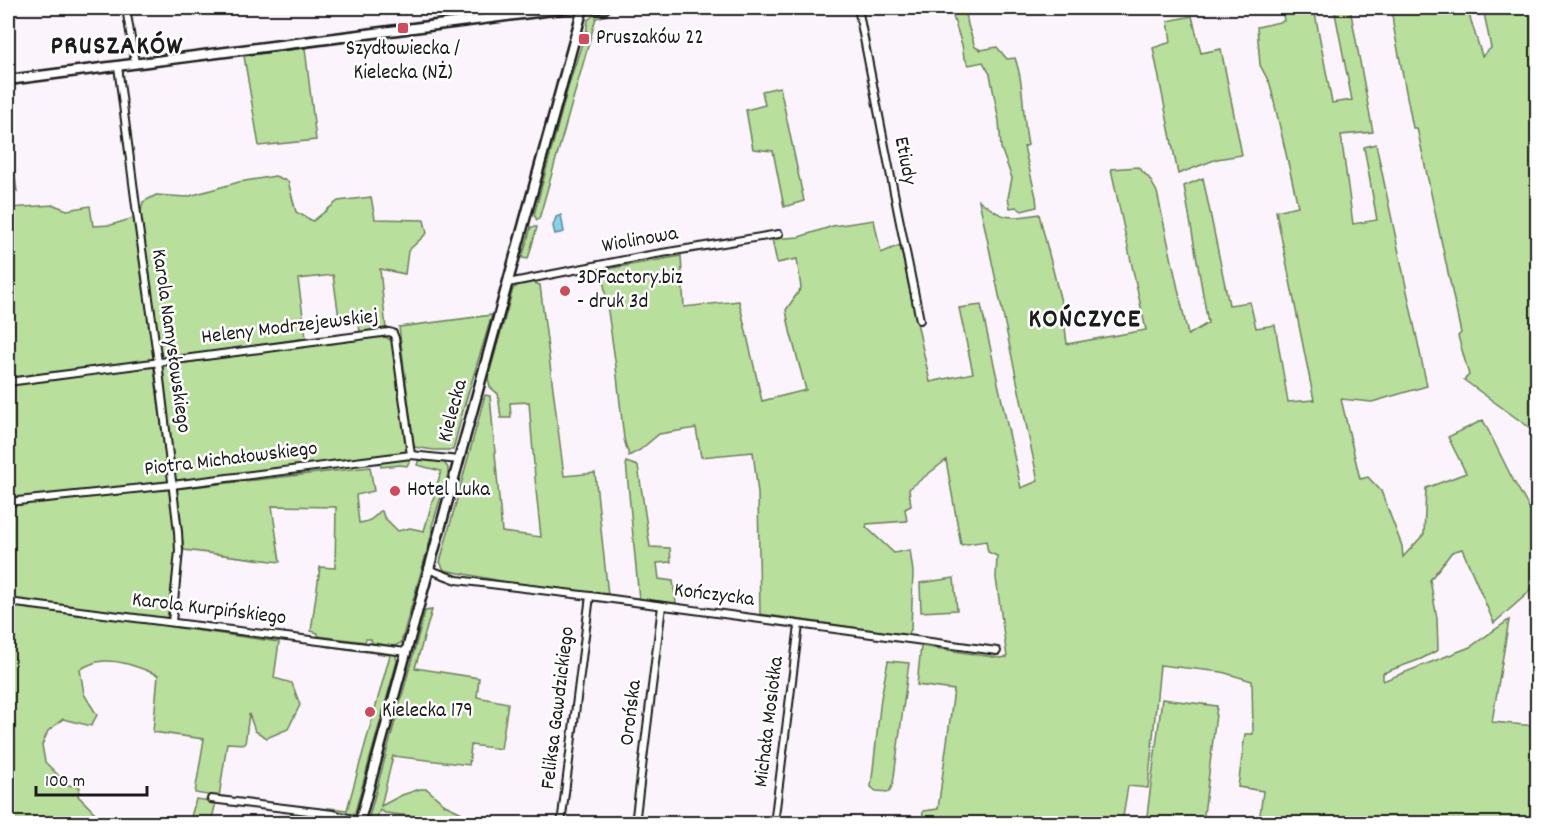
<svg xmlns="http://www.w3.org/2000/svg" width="1545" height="831" font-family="Dekko,sans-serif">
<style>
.green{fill:#b8df9b;stroke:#6a7e5c;stroke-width:1.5}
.water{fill:#87d3e7;stroke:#5c8a96;stroke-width:1.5}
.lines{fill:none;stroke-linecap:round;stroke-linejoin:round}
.street-casing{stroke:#1c1c1c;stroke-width:10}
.secondary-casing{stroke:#1c1c1c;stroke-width:13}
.street{stroke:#fff;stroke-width:6}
.secondary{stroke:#fff;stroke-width:8}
.poi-dot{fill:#d1495b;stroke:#fff;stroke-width:2}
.labels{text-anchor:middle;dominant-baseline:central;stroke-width:5;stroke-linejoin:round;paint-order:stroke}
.poi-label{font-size:21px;fill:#1c1c1c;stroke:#fff;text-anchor:start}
.street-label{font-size:21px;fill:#1c1c1c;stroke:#fff}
.district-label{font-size:27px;font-weight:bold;letter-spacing:1.5px;fill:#1c1c1c;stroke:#fff}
</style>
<rect width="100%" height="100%" fill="#fcf4fc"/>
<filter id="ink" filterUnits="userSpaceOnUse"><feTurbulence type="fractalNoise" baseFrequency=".0167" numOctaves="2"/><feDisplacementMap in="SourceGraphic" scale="12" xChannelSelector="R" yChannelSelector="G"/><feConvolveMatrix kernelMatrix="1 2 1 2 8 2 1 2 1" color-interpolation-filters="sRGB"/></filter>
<g filter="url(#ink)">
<g class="green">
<path d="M 965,8 L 968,25 L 975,47 L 981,50 L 997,47 L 1007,59 L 1015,58 C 1025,86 1022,117 1028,145 L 1024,147 L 1036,197 L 1037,207 L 1022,211 L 1016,207 L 1010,208 L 1008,198 L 1012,178 L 1001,148 L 999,121 L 990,74 L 983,62 L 969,65 L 964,57 L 962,45 L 951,10 Z"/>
<path d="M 1282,8 L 1314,8 L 1332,103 L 1352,100 L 1334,8 L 1350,8 L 1373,132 L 1341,135 L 1353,224 L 1377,220 L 1364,147 L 1376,144 L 1427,386 L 1372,402 L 1341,399 L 1360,479 L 1368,477 L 1381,491 L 1402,546 L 1403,557 L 1424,534 L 1426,488 L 1466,473 L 1448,437 L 1483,420 L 1512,478 L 1535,518 L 1537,526 L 1537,580 L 1527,594 L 1494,623 L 1462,549 L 1452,552 L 1430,580 L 1437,618 L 1438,650 L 1421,659 L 1383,673 L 1383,681 L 1470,647 L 1509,620 L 1492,722 L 1537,726 L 1537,823 L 1259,823 L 1263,791 L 1238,787 L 1245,734 L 1253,734 L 1252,681 L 1222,672 L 1160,665 L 1148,788 L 1128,786 L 1122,823 L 922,823 L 923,811 L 938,809 L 954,690 L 917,685 L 921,646 L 1000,658 L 1007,657 L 996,578 L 997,556 L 988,552 L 986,541 L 961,545 L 946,460 L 909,489 L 911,506 L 905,509 L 907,521 L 867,524 L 866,527 L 894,553 L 910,550 L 913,572 L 911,630 L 907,635 L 760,614 L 758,493 L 753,452 L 701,457 L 696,428 L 659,434 L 640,450 L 629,456 L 624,439 L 616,367 L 602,270 L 681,256 L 684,307 L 739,301 L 762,401 L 806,390 L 790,331 L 786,310 L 801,288 L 797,259 L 777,263 L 772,239 L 799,237 L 833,226 L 874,220 L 881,253 L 900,245 L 930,382 L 973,373 L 959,308 L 981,305 L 1021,488 L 1038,481 L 979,200 C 1004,220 1008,219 1039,214 L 1063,310 L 1067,344 L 1146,330 L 1111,169 L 1138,167 L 1149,178 L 1157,192 L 1188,335 L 1208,323 L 1184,186 L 1203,178 L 1229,305 L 1250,302 L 1256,328 L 1275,325 L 1288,402 L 1314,400 L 1276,211 L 1298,206 L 1270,84 L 1260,65 L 1257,27 L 1284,21 Z"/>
<path d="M 1392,8 L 1467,8 L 1482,56 L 1491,48 L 1483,8 L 1537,8 L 1537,433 L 1464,380 L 1469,375 L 1458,336 L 1461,333 L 1417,128 L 1413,128 L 1393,24 Z"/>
<path d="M 594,15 L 608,15 L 596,18 L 539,219 L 537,220 L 534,215 L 569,84 L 583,40 L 585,41 L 588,20 Z"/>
<path d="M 1192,16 L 1201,53 L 1221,49 L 1242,155 L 1217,159 L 1178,174 L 1153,48 L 1171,42 L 1168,21 Z"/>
<path d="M 305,48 L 316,140 L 259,146 L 244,56 Z"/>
<path d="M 780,87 L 804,201 L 784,207 L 773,151 L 753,149 L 746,110 L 765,105 L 762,91 Z"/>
<path d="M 8,132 L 17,191 L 8,184 Z"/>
<path d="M 275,176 L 288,181 L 296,212 L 313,221 L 338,201 L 371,197 L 375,219 L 424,220 L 427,233 L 408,251 L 405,274 L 380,269 L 386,329 L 360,332 L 358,315 L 339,318 L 333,275 L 298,279 L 306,338 L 160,359 L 140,216 L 143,202 L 156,195 L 186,197 L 239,182 Z"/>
<path d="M 54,205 L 67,210 L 90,206 L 93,226 L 111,225 L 134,218 L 155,359 L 8,379 L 8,206 L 9,208 Z"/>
<path d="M 531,227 L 537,227 L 528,259 L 522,258 Z"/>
<path d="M 532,282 L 540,285 L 564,476 L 595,473 L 608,595 L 506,582 L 444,570 L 440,562 L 485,395 L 490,396 L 502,532 L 541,537 L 536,490 L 529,402 L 510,403 L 511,418 L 501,418 L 498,394 L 490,387 L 488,378 L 513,289 L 520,284 Z"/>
<path d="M 492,315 L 464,407 L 453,450 L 434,450 L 414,447 L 399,327 Z"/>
<path d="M 384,336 L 392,341 L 408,453 L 174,481 L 161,366 Z"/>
<path d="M 152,365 L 154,369 L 177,546 L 166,626 L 279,642 L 274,678 L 292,683 L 300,705 L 288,729 L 267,738 L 255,731 L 249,714 L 245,744 L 227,743 L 219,797 L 195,793 L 204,739 L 153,732 L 158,675 C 140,668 118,658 97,662 C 92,663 85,667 80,669 L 84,694 L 97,715 L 91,726 L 63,719 L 48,731 L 42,745 L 45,762 L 68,785 L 80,787 L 78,796 L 105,823 L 8,823 L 8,383 Z"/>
<path d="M 409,457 L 411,458 L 407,466 L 400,465 L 381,467 L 380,461 Z"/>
<path d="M 421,458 L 444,462 L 448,468 L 448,474 L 432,526 L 432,533 L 401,643 L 394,646 L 372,643 L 371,639 L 366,639 L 365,642 L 318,636 L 318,633 L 311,631 L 320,567 L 335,568 L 336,507 L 272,506 L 280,562 L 184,550 L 175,489 L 370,467 L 374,491 L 356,495 L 359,523 C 369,522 373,519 380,511 L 382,511 L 384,517 L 398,531 L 410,528 L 424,531 L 441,471 L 417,465 L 419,459 Z"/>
<path d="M 626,462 L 638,466 L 650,547 L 670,548 L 671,562 L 657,563 L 659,579 L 673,581 L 676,603 L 639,599 Z"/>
<path d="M 954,578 L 957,610 L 921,612 L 920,583 Z"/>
<path d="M 432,610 L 415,668 L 479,678 L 477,697 L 508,703 L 501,749 L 471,745 L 469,765 L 393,756 L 381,806 L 402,795 L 420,789 L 427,789 L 445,805 L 462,813 L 461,822 L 385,813 L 380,810 L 376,819 L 369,817 L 425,611 Z"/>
<path d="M 325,644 L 395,653 L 397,661 L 355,812 L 352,814 L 330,811 L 328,808 L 347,810 L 390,655 L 324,646 Z"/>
<path d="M 888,661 L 909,663 L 893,784 L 889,792 L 876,791 L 871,787 L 881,698 Z"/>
<path d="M 1162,699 L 1217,706 L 1203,823 L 1146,823 Z"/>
<path d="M 196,799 L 216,802 L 211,823 L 189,824 Z"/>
</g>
<path class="water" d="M 561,215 L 564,232 L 555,234 L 553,226 L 556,217 Z"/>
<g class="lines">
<g class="street-casing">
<g id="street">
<path d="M 126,8 L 135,63"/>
<path d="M 858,8 L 898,213 L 920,320"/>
<path d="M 118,66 L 137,214 L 158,362 L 178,532 L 179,551 L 172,622"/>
<path d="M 508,283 L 650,255 L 779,234"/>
<path d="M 8,382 L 389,332 L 393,333 L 395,338 L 411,455"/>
<path d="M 8,502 L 172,485 L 411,455 L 459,460"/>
<path d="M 428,569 L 457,580 L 590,596 L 997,651"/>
<path d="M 8,602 L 406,652"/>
<path d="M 211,799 L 333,814 L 360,821"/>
<path d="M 561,824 L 590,596"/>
<path d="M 635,824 L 662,606"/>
<path d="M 774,824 L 799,625"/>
</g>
</g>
<g class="secondary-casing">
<g id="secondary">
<path d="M 588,8 L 605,8"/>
<path d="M 8,80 L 569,8"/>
<path d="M 359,824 L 583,8"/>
</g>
</g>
<use href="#street" class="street"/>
<use href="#secondary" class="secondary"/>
</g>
</g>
<g class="poi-dot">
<rect x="397" y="22" width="12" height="12" rx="3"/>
<rect x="578" y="33" width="12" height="12" rx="3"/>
<circle cx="565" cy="291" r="6"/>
<circle cx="395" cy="491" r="6"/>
<circle cx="370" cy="712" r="6"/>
</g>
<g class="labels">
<g class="poi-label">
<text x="596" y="39">Pruszaków 22</text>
<text x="403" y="50" text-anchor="middle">Szydłowiecka /<tspan x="403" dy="24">Kielecka (NŻ)</tspan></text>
<text x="577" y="279">3DFactory.biz<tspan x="577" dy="24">- druk 3d</tspan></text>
<text x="407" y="491">Hotel Luka</text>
<text x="382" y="712">Kielecka 179</text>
</g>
<g class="street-label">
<text transform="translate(904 161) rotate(79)">Etiudy</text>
<text transform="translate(640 241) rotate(-10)">Wiolinowa</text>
<text transform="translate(290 328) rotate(-7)">Heleny Modrzejewskiej</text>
<text transform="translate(170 341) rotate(82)">Karola Namysłowskiego</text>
<text transform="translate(454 411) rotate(-75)">Kielecka</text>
<text transform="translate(231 460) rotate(-7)">Piotra Michałowskiego</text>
<text transform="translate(714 596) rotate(7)">Kończycka</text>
<text transform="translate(209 610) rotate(7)">Karola Kurpińskiego</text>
<text transform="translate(559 708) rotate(-83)">Feliksa Gawdzickiego</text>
<text transform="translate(632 713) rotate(-83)">Orońska</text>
<text transform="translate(770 722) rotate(-83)">Michała Mosiołka</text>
</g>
<g class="district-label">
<text x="117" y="47">PRUSZAKÓW</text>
<text x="1085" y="320">KOŃCZYCE</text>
</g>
</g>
<rect width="1545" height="831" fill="none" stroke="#fff" stroke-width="30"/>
<rect x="15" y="15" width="1515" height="801" fill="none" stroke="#1c1c1c" stroke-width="2" filter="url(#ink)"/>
<path d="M36 786v9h111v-9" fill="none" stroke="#1c1c1c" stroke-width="3"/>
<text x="45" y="786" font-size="18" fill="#1c1c1c" stroke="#ffffff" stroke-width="4.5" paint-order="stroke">100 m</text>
</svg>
